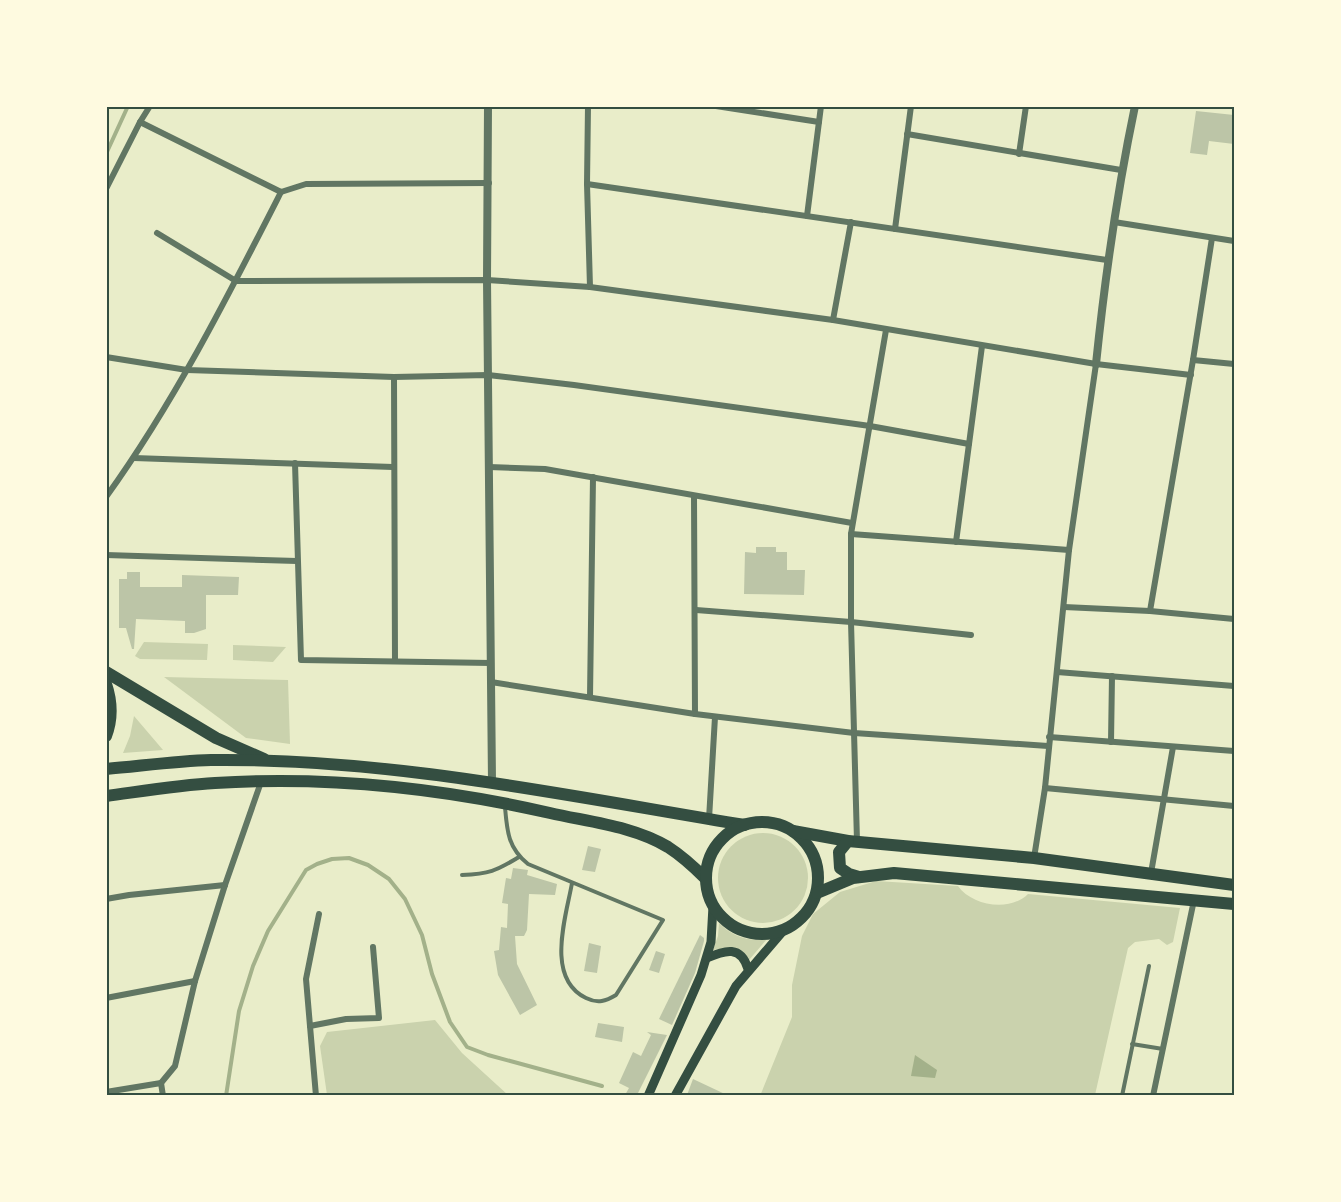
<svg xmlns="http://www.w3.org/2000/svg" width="1341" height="1202" font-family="Montserrat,sans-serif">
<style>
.green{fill:#cad2ad}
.water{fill:#a3b18a}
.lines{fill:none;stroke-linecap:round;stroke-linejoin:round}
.stream{stroke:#a3b18a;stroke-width:4}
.building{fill:#bcc5a7}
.service{stroke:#617663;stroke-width:4}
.minor{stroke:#617663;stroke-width:6}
.tertiary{stroke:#617663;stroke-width:8}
.secondary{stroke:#344e41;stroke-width:9}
.trunk{stroke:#344e41;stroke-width:12}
.neatline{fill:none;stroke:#344e41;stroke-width:2}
</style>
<rect width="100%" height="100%" fill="#e9edc9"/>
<g class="green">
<path d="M 144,642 L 208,644 L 207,660 L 140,659 L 135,656 Z"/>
<path d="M 233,645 L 286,647 L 273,662 L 233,660 Z"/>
<path d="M 164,677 L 288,680 L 290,744 L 246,738 Z"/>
<path d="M 134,716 L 163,750 L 123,753 L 130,736 Z"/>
<circle cx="763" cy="878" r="45"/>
<path d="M 876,881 L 958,886 C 972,906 1010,912 1028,894 L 1180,908 L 1173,942 L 1167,945 L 1159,939 L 1135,942 L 1128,948 L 1095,1095 L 760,1096 L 792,1017 L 792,985 L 802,936 L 813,914 L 840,892 Z"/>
<path d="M 719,923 C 732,936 748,942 767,939 L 749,960 C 735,947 733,946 713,950 L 718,936 Z"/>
<path d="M 435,1020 L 462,1053 L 508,1095 L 327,1095 L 320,1046 L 327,1032 Z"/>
</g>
<path class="water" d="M 915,1055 L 937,1070 L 935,1078 L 911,1076 Z"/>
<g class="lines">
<g class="stream">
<path d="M 106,154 L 128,106"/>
<path d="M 226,1096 L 239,1011 L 253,966 L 268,931 L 306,870 L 317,864 L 332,859 L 349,858 L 368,865 L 389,879 L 405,899 L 422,935 L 432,974 L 450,1022 L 467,1047 L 488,1055 L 602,1086"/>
</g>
</g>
<g class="building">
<path d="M 1196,111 L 1234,115 L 1234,144 L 1209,141 L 1207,155 L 1190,153 Z"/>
<path d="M 756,547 L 776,547 L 776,552 L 787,552 L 787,570 L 805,570 L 804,595 L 744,594 L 745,552 L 756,553 Z"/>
<path d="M 127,572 L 140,572 L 140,587 L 182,587 L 182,575 L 239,577 L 238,595 L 206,595 L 206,629 L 194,633 L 185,633 L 185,621 L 136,619 L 134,649 L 132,649 L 126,628 L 119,628 L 119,579 L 127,579 Z"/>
<path d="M 588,846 L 601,849 L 595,872 L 582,870 Z"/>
<path d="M 513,868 L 528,870 L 527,875 L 557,884 L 555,895 L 529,894 L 527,930 L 524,936 L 515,936 L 517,964 L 537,1005 L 520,1015 L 498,975 L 494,951 L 499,950 L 501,927 L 507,928 L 508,904 L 502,903 L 506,878 L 511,879 Z"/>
<path d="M 700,935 L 704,938 L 704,941 L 695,973 L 672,1025 L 659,1019 Z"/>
<path d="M 589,943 L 601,946 L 597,973 L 584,971 Z"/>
<path d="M 656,951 L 665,954 L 659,973 L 649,970 Z"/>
<path d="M 598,1023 L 624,1027 L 622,1042 L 595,1037 Z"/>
<path d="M 647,1032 L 667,1035 L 637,1095 L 625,1095 L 629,1088 L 619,1083 L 633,1052 L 641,1056 L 651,1035 Z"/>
<path d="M 693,1079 L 727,1095 L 687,1095 Z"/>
</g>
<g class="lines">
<g class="service">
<path d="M 505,807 C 507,831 508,848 528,864 L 663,920 L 616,995 C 606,1001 598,1004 586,998 C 545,978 566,917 572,883"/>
<path d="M 462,875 C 489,874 496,871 519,857"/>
<path d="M 1132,1044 L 1163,1049"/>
<path d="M 1122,1096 L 1149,966"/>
</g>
<g class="minor">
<path d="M 588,106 L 587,184 L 590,287"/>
<path d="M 716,106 L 819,122"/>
<path d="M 140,122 L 281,192 L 306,184 L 489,183"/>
<path d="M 907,134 L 1121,170"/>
<path d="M 1019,154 L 1026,106"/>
<path d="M 587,184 L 1107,260"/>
<path d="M 106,189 L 140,122 L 150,106"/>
<path d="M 807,216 L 821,106"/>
<path d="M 1114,222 L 1234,241"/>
<path d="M 895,229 L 911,106"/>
<path d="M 157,233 L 236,281 L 487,280 L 590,287 L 833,320 L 1096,364 L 1191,375"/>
<path d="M 833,320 L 851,222"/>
<path d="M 106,357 L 187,370 L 394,377 L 488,375 L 574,385 L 870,426 L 969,444"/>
<path d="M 1193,360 L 1234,364"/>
<path d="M 394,377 L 395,661"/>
<path d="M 134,458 L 393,467"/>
<path d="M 295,463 L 301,660 L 491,663"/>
<path d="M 489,467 L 545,469 L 852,523"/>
<path d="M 694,496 L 695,714"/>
<path d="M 106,497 C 175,401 228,296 281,192"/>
<path d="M 851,534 L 1069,550"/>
<path d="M 956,542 L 982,346"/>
<path d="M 106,555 L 297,561"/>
<path d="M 1064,607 L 1150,611 L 1234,619"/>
<path d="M 696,610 L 851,622 L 971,635"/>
<path d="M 1150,611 L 1193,360 L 1212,238"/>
<path d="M 1057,672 L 1234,686"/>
<path d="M 491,682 L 695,714 L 854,733 L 1048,746"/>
<path d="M 590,697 L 593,477"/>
<path d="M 1049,737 L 1234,751"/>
<path d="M 1111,742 L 1112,676"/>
<path d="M 1045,788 L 1234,806"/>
<path d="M 709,819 L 715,717"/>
<path d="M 857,841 L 851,622 L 851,534 L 886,330"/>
<path d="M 1034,858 L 1045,788 L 1069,550 L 1096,364"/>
<path d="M 1151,873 L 1173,747"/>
<path d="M 106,899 L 129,895 L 225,885"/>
<path d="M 106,998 L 195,981"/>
<path d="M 310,1026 L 306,979 L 319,914"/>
<path d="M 161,1083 L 163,1096"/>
<path d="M 106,1092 L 161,1083 L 175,1066 L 195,981 L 225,885 L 261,782"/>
<path d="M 316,1096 L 310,1026 L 346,1019 L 379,1018 L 373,947"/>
<path d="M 1153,1096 L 1194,900"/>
</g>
<g class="tertiary">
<path d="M 488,106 L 487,280 L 492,782"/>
<path d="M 1096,364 C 1105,277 1117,192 1135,106"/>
</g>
<g class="secondary">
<path d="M 707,958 C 725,950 741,945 748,969"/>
<path d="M 648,1096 L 701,975 L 711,942 L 713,906"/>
<path d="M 675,1096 L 736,986 L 783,931"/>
</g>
<g class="trunk">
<path d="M 106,672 L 216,738 L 264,759"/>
<path d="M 106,684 C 112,702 113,718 106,736"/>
<path d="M 106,769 C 141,766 176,761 211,760 C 391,758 568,796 745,825"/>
<path d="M 106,796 C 143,791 179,785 215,783 C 327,776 441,788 550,813 C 589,822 633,826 668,847 C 682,856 694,867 706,879"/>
<circle cx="762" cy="878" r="56"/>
<path d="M 793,831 L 848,841 L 1034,858 L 1234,885"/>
<path d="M 848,841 L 839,852 L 840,868 L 849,874 L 859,877"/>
<path d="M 817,893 L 853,878 L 894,873 L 1234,904"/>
</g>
</g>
<rect width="1341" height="1202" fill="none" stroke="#fefae0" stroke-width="216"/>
<rect x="108" y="108" width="1125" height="986" class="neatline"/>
</svg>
